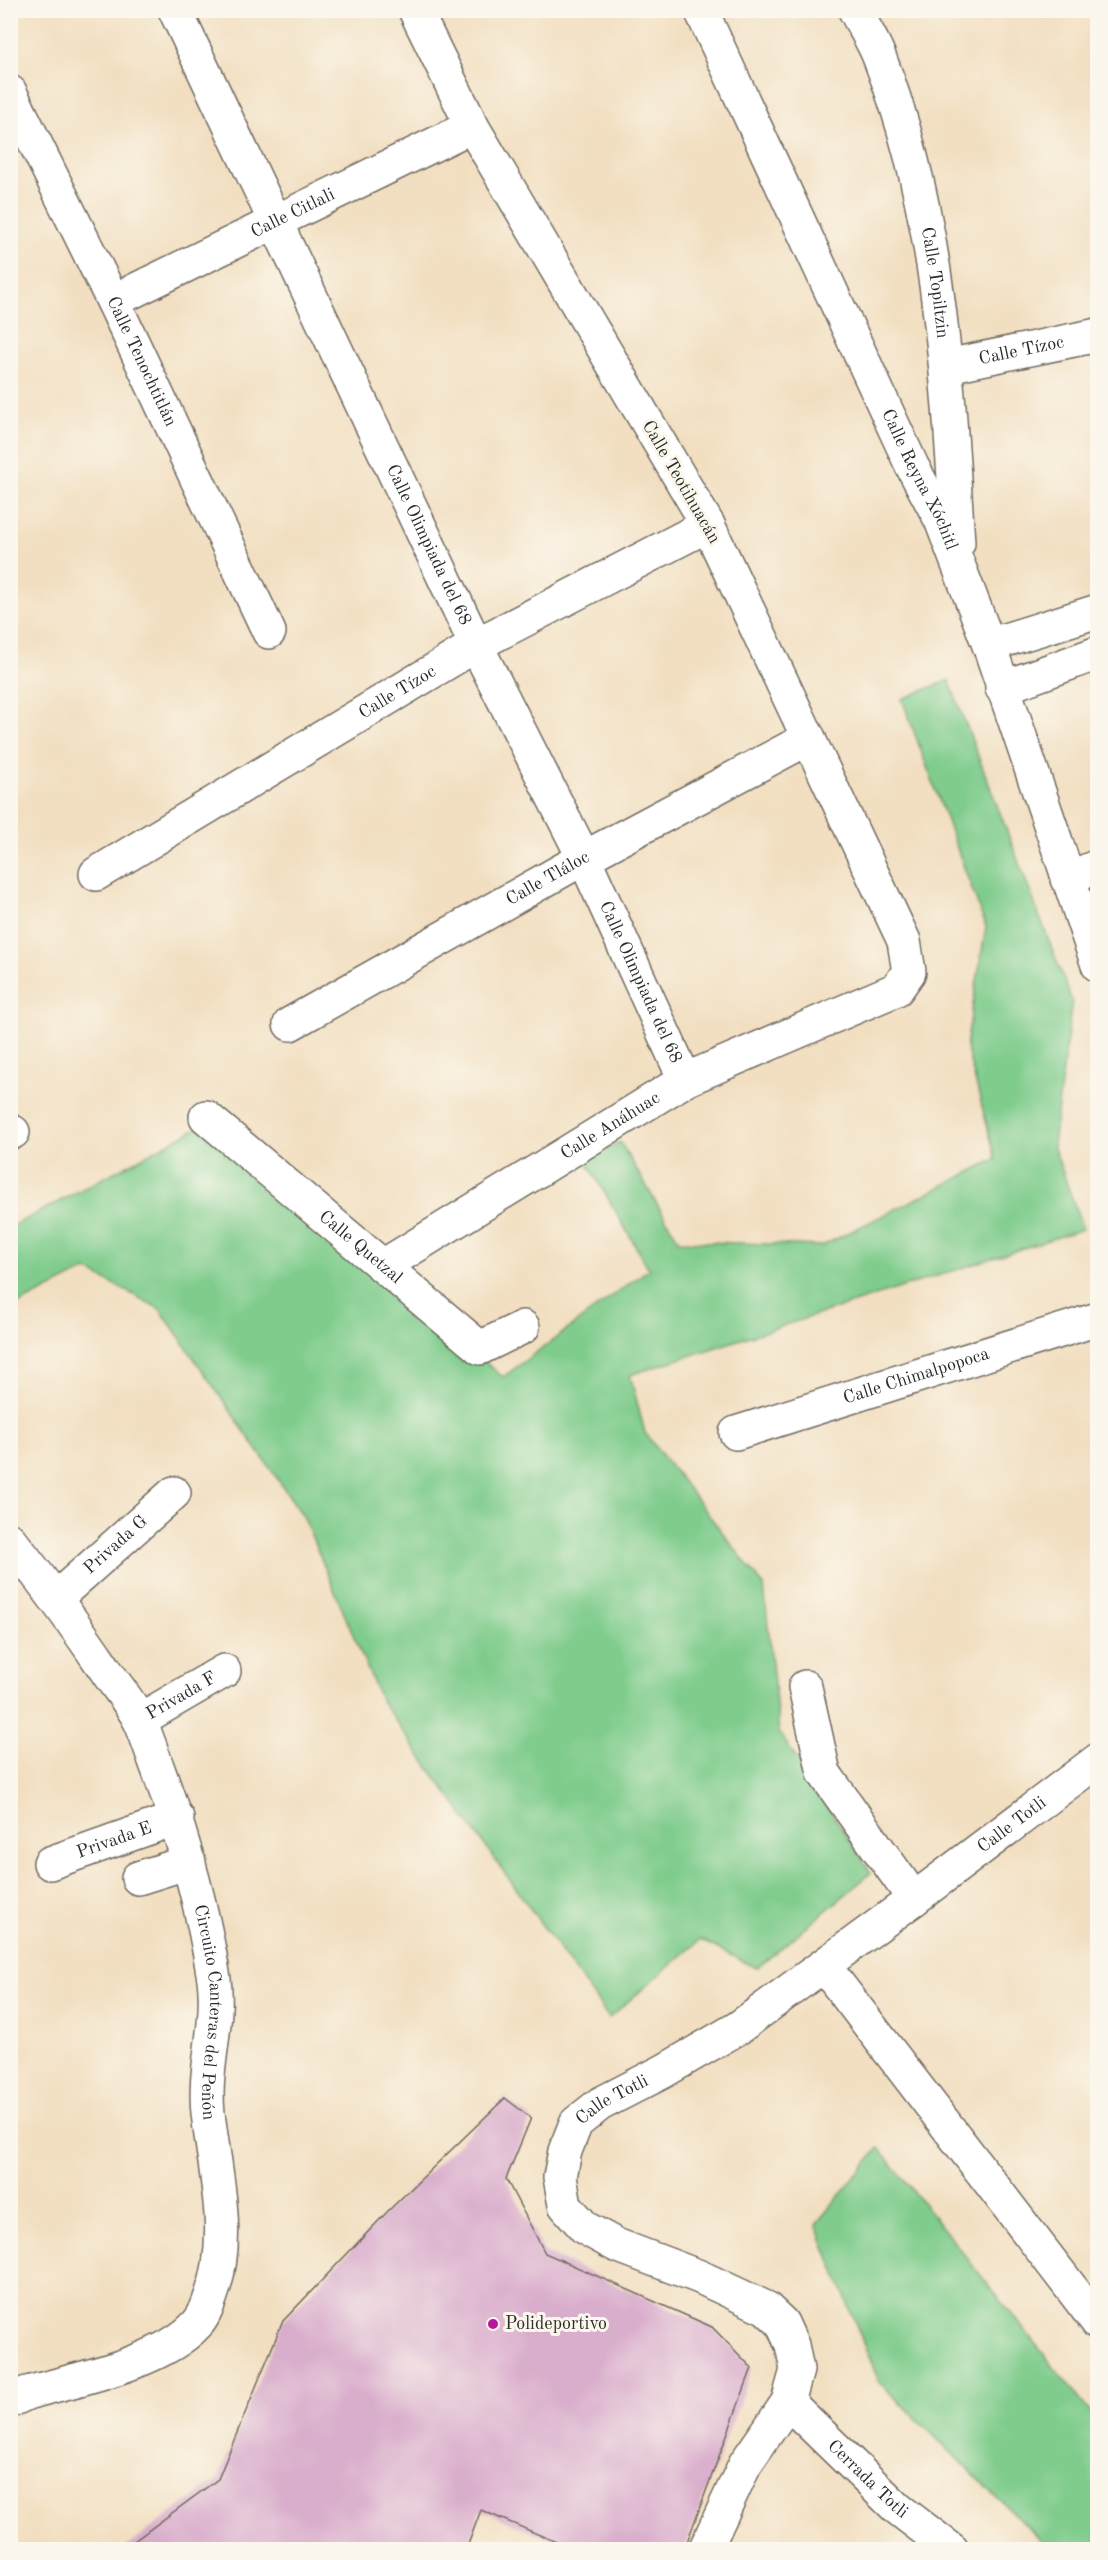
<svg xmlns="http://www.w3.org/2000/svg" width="1108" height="2560" font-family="'Old Standard TT',serif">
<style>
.green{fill:#7fcc8c;stroke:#557c5c;stroke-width:1.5}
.building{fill:#d9adcc}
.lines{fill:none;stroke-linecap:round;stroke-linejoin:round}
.street-casing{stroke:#716a60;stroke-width:36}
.street{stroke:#fff;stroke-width:33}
.poi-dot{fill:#b5179e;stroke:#fbf7ec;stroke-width:2}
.labels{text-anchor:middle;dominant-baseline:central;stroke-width:6;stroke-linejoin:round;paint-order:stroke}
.street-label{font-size:18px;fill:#2b2b2b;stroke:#fbf7ec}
.poi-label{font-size:18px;fill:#2b2b2b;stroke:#fbf7ec;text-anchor:start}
</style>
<rect width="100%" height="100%" fill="#fbf7ec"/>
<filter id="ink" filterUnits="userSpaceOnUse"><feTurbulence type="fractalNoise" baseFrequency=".0167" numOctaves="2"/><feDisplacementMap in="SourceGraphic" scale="12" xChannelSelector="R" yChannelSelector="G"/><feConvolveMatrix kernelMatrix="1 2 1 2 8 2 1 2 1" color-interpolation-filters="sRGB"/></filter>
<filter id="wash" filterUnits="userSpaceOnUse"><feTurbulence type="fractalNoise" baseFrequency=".008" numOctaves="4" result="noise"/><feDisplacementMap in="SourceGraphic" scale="24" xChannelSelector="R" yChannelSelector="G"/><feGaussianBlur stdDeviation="1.35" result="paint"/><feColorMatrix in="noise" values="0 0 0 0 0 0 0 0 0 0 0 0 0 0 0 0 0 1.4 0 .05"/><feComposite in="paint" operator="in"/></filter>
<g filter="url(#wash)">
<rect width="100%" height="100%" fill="#f2dfc1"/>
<g class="green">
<path d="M 949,680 L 1072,1001 L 1053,1145 L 1083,1229 L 630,1375 L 645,1433 L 764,1586 L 779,1732 L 871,1873 L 757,1968 L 700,1940 L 609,2018 L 381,1701 L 303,1516 L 160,1309 L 87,1270 L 11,1308 L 11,1227 L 201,1126 L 503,1377 L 649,1269 L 585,1159 L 620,1142 L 679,1241 L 822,1246 L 996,1159 L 966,1046 L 986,927 L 902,699 Z"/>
<path d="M 879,2148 L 1097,2421 L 1097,2549 L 1050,2549 L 879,2382 L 816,2224 Z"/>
</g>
<g id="blocks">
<path class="building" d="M 505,2098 L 531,2118 L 506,2179 L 545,2253 L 712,2327 L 752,2368 L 684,2550 L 575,2550 L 481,2510 L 466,2550 L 122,2550 L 218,2479 L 283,2321 L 388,2211 Z"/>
</g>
</g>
<g filter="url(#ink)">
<use href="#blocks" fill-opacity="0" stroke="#716a60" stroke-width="1.5"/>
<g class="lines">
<g class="street-casing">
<g id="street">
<path id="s1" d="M 175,10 L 476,645 L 584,858 L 685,1080"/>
<path id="s2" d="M 701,10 L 912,466 L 941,520 L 989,645 L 1098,965"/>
<path id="s3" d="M 855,10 C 863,26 874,42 880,59 C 940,213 948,380 958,543"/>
<path id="s4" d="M 10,92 L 113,301 L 269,632"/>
<path id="s5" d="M 113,301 L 472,126"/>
<path id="s6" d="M 947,366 L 1098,335"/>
<path d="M 989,645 L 1098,611"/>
<path d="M 1002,688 L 1098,653"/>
<path id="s7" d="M 96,874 L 476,645 L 708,525"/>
<path d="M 1067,879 L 1098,866"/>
<path id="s8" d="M 290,1024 L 584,858 L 809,738"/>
<path id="s9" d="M 206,1117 L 480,1348 L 523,1327"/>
<path d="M 10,1133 L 13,1132"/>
<path id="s10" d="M 383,1266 L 685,1080 L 897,989 L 909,972 L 904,941 L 708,525 L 472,126 L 415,10"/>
<path id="s11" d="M 736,1433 L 1098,1319"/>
<path id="s12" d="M 10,1540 C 44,1582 75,1625 105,1669 C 116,1686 131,1703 140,1721 C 147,1736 152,1753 158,1769 C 183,1837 203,1908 214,1979 C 220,2024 203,2068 208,2113 C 215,2174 233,2237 211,2296 C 208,2305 204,2317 197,2324 C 162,2363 77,2379 27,2393 L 10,2401"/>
<path id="s13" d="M 56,1598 L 174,1493"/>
<path d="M 805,1687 L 824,1773 L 914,1899"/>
<path id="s14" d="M 140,1720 L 224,1671"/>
<path id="s15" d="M 50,1863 L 177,1818"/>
<path d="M 138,1878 L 189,1862"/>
<path d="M 824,1966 L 1098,2323"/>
<path id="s16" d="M 788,2402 L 897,2508 L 952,2550"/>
<path id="s17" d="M 705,2550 L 745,2464 L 788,2402 L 797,2370 L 792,2345 L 782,2323 L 766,2308 L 700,2277 L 616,2245 L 585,2228 L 565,2205 L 560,2177 L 565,2151 L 576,2123 L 600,2104 L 664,2071 L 738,2028 L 914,1899 L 1098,1760"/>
</g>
</g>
<use href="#street" class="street"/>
</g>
</g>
<circle class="poi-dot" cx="493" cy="2324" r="6"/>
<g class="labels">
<g class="street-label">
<text stroke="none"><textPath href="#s5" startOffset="200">Calle Citlali</textPath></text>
<text stroke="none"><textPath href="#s3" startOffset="286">Calle Topiltzin</textPath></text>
<text stroke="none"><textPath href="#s6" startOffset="76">Calle Tízoc</textPath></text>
<text stroke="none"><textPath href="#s4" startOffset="300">Calle Tenochtitlán</textPath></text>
<text stroke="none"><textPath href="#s2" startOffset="518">Calle Reyna Xóchitl</textPath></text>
<text transform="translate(681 482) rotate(60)">Calle Teotihuacán</text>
<text stroke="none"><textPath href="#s1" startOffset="592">Calle Olimpiada del 68</textPath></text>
<text stroke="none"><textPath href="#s7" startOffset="352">Calle Tízoc</textPath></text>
<text stroke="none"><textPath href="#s8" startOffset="296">Calle Tláloc</textPath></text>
<text stroke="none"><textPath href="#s1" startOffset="1078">Calle Olimpiada del 68</textPath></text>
<text stroke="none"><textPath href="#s10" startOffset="267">Calle Anáhuac</textPath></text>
<text stroke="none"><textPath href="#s9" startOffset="202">Calle Quetzal</textPath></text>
<text stroke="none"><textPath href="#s11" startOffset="189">Calle Chimalpopoca</textPath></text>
<text stroke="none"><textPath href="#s13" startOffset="80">Privada G</textPath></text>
<text stroke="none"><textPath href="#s14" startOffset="48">Privada F</textPath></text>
<text stroke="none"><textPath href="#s17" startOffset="1118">Calle Totli</textPath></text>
<text stroke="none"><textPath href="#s15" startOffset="68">Privada E</textPath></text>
<text stroke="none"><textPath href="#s12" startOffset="525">Circuito Canteras del Peñón</textPath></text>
<text stroke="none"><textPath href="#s17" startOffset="632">Calle Totli</textPath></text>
<text stroke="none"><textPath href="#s16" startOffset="111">Cerrada Totli</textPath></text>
</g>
<g class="poi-label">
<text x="505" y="2324">Polideportivo</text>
</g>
</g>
<rect width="1108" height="2560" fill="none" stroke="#fbf7ec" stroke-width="36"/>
</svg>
